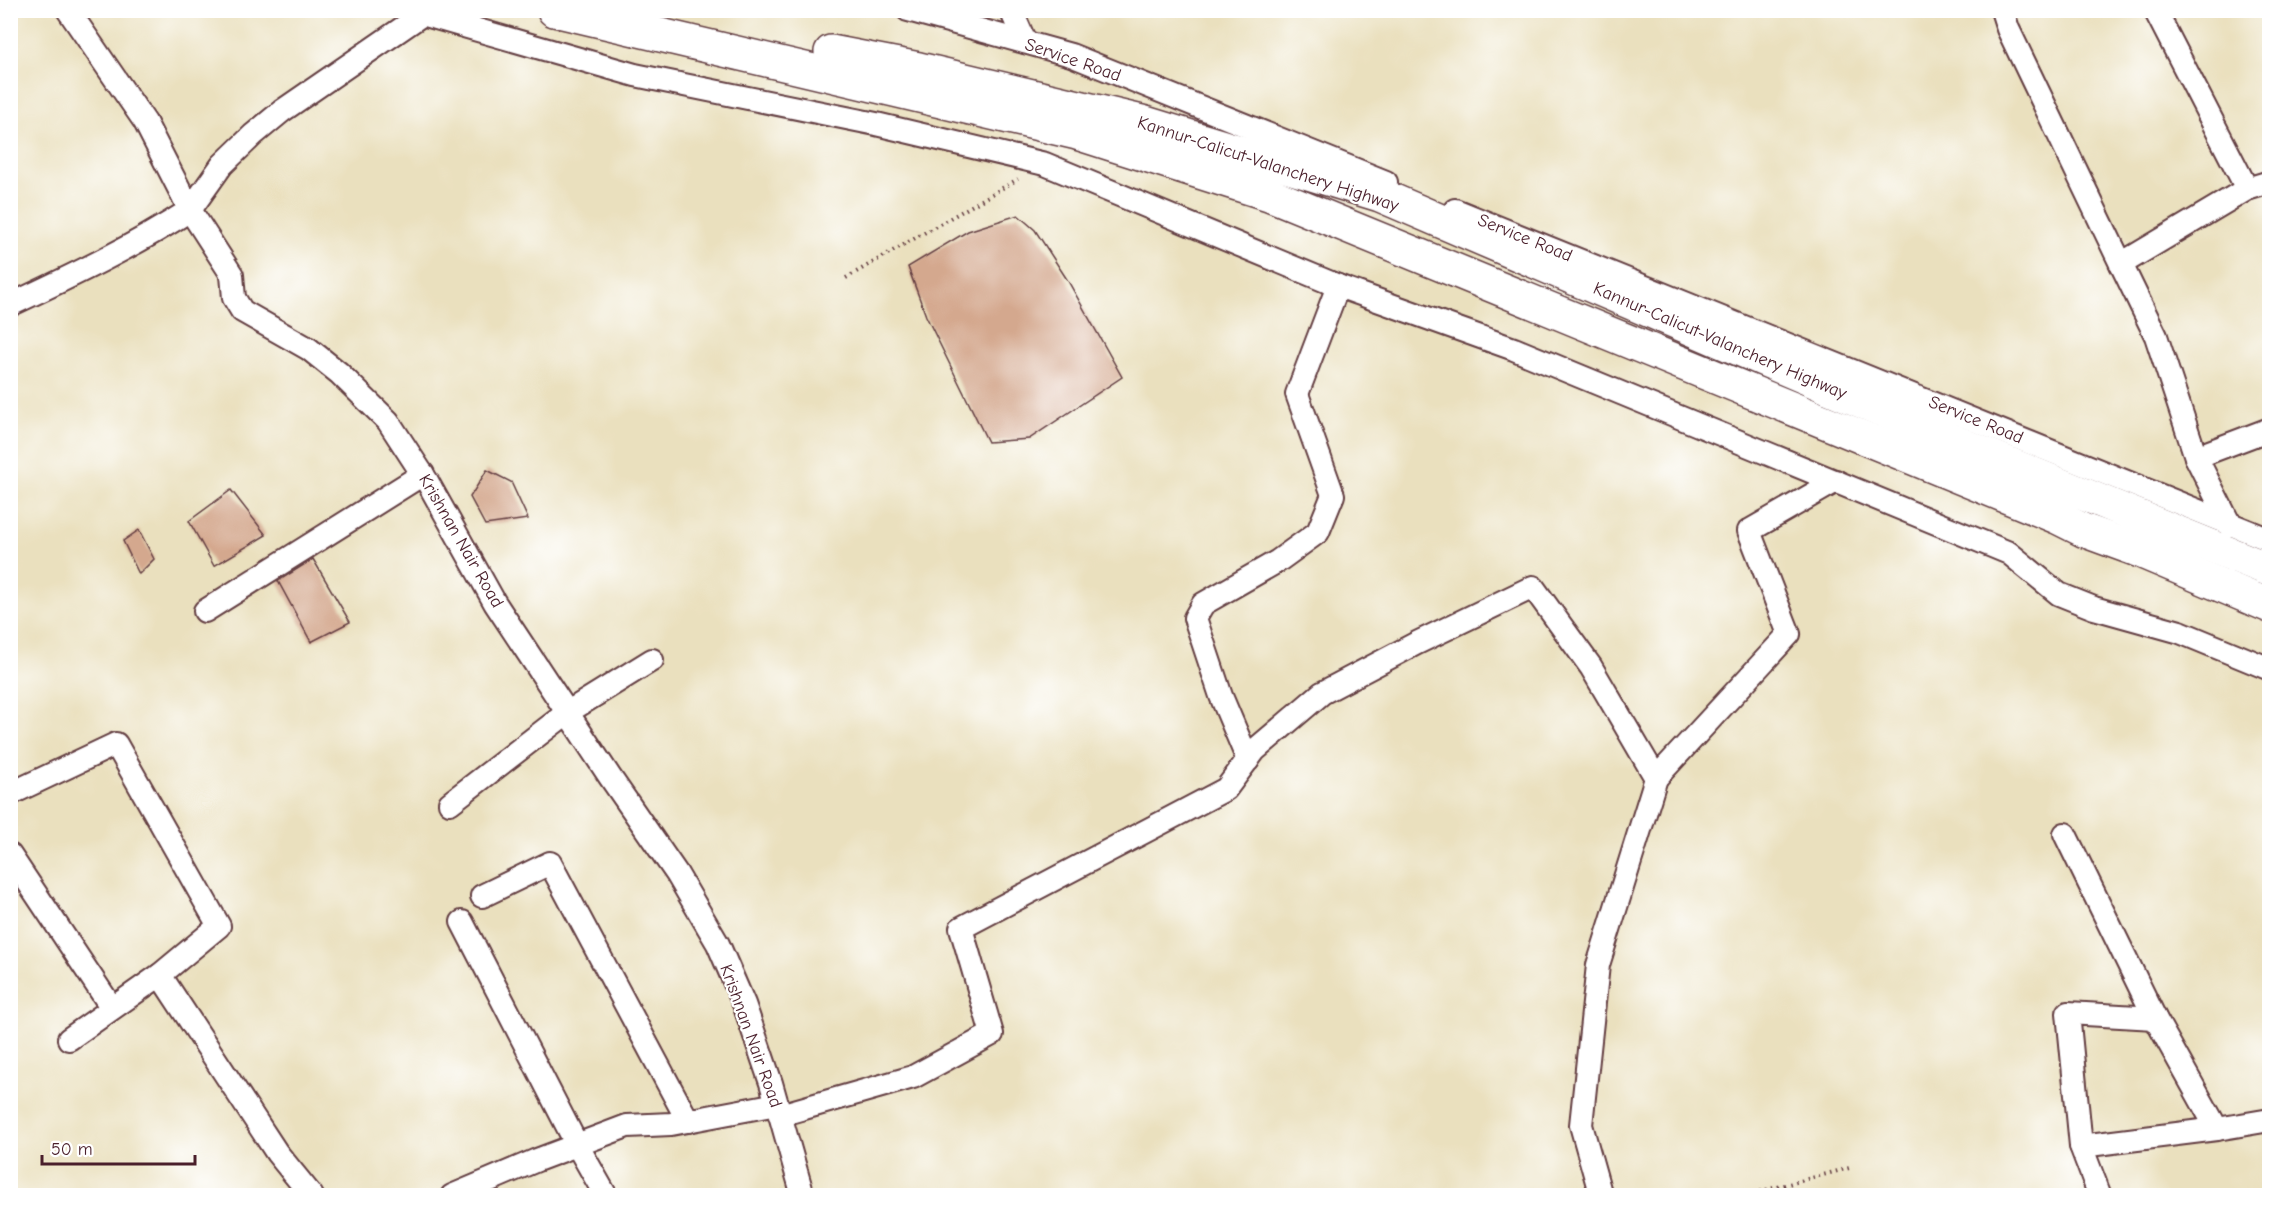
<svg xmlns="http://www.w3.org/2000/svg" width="2280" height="1206" font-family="'Comic Neue',sans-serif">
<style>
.building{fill:#d4a88e}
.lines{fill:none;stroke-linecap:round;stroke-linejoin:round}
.minor-casing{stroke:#623c41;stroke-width:26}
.highway-casing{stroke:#623c41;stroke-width:36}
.path{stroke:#623c41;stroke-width:4;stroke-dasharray:1.5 4.5;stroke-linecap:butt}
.minor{stroke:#fff;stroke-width:22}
.highway{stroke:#fff;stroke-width:33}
.labels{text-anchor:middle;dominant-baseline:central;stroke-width:4.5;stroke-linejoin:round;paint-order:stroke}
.street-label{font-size:18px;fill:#4a1f2b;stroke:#fff}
</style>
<rect width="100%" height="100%" fill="#fff"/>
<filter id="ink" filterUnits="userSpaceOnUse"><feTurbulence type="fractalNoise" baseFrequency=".0167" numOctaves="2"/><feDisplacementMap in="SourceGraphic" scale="12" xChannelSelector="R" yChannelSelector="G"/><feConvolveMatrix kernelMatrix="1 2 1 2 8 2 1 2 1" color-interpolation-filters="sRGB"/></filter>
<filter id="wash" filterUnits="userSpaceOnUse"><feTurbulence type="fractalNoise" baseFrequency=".008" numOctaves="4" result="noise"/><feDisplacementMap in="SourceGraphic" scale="24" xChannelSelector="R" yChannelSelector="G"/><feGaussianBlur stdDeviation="1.35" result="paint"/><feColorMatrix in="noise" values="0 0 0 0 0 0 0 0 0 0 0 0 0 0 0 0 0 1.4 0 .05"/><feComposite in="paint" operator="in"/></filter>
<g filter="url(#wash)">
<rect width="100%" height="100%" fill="#eae0be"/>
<g id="blocks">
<g class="building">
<path d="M 1018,215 L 1035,230 L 1068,281 L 1122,377 L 1029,439 L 988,442 L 926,316 L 908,267 L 968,231 Z"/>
<path d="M 487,470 L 511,482 L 528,519 L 485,525 L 470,497 Z"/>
<path d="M 231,490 L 266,535 L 214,566 L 189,521 Z"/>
<path d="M 139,530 L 154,559 L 139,574 L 123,541 Z"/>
<path d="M 313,559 L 350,622 L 311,642 L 278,581 Z"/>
</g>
</g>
</g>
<g filter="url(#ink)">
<use href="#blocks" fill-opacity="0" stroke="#623c41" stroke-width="1.5"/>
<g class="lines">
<g class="minor-casing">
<g id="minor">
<path d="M 408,10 L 635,75 L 876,124 L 1045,164 L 1338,286 L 1514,349 L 2009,553 L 2059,594 L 2094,608 L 2180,632 L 2270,669"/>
<path d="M 908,10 L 1071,55 L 1386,182"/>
<path d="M 1011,10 L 1025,42"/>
<path d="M 2002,10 L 2008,29 L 2121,264 L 2247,189 L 2270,182"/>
<path d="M 2155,10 L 2247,189"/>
<path d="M 420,16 L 282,111 L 253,135 L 222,165 L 190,210 L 232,275 L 234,298 L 242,311 L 309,349 L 339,373 L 388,421 L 427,481 L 495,603 L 610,777 L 677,874 L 718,944 L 744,1004 L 771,1083 L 803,1196"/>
<path d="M 1455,210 L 2270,540"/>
<path d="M 2121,264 L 2156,336 L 2196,457 L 2230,525"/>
<path d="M 10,305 C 72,276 133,247 190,210 L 145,122 L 68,10"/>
<path d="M 2196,457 L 2270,429"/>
<path d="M 205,611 L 423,474"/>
<path d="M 1248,760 L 1221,696 L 1195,618 L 1203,604 L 1278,561 L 1318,532 L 1333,495 L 1297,394 L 1338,286"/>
<path d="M 10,794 L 116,744 L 219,926 L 160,975"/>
<path d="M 450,803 L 568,712 L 652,660"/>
<path d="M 2065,834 L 2155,1018"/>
<path d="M 10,855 L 112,1008"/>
<path d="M 482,896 L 550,863 L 688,1121"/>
<path d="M 462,922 L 577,1145 L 606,1196"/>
<path d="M 69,1039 L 160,975 L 277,1153 L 312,1196"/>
<path d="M 780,1115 L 913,1077 L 992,1034 L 961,928 L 1226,789 L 1255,750 L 1322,693 L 1417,643 L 1533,587 L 1591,667 L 1656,778 L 1789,634 L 1749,531 L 1836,481"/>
<path d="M 2081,1146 L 2217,1129"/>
<path d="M 452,1196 L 537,1160 L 627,1126 L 671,1124 L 777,1104"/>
<path d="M 1601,1196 L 1581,1125 L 1598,965 L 1656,778"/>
<path d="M 2100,1196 L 2081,1146 L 2068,1013 L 2155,1018 L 2217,1129 L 2270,1120"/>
</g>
</g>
<g class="highway-casing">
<g id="highway">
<path d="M 554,10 L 1077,133 L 1269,194 L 2057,517 L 2083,530 L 2135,549 L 2270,606"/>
<path d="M 831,52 L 919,69 L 1142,122 L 1380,195 L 1963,445 L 2270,570"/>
</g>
</g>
<g class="path">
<path d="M 846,278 L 1018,179"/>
<path d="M 1743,1196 L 1853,1167"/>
</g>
<use href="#minor" class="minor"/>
<use href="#highway" class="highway"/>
</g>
</g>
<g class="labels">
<g class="street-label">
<text transform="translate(1073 60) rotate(19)">Service Road</text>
<text transform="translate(1268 164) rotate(18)">Kannur-Calicut-Valanchery Highway</text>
<text transform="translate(1525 238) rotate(22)">Service Road</text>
<text transform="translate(1720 341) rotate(23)">Kannur-Calicut-Valanchery Highway</text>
<text transform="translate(1976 420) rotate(22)">Service Road</text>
<text transform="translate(461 541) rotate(60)">Krishnan Nair Road</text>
<text transform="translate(751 1036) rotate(70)">Krishnan Nair Road</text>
</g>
</g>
<rect width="2280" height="1206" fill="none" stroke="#fff" stroke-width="36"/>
<path d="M42 1155v9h153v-9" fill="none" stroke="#4a1f2b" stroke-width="3"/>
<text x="51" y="1155" font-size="18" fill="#4a1f2b" stroke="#ffffff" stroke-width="4.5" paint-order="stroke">50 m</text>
</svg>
